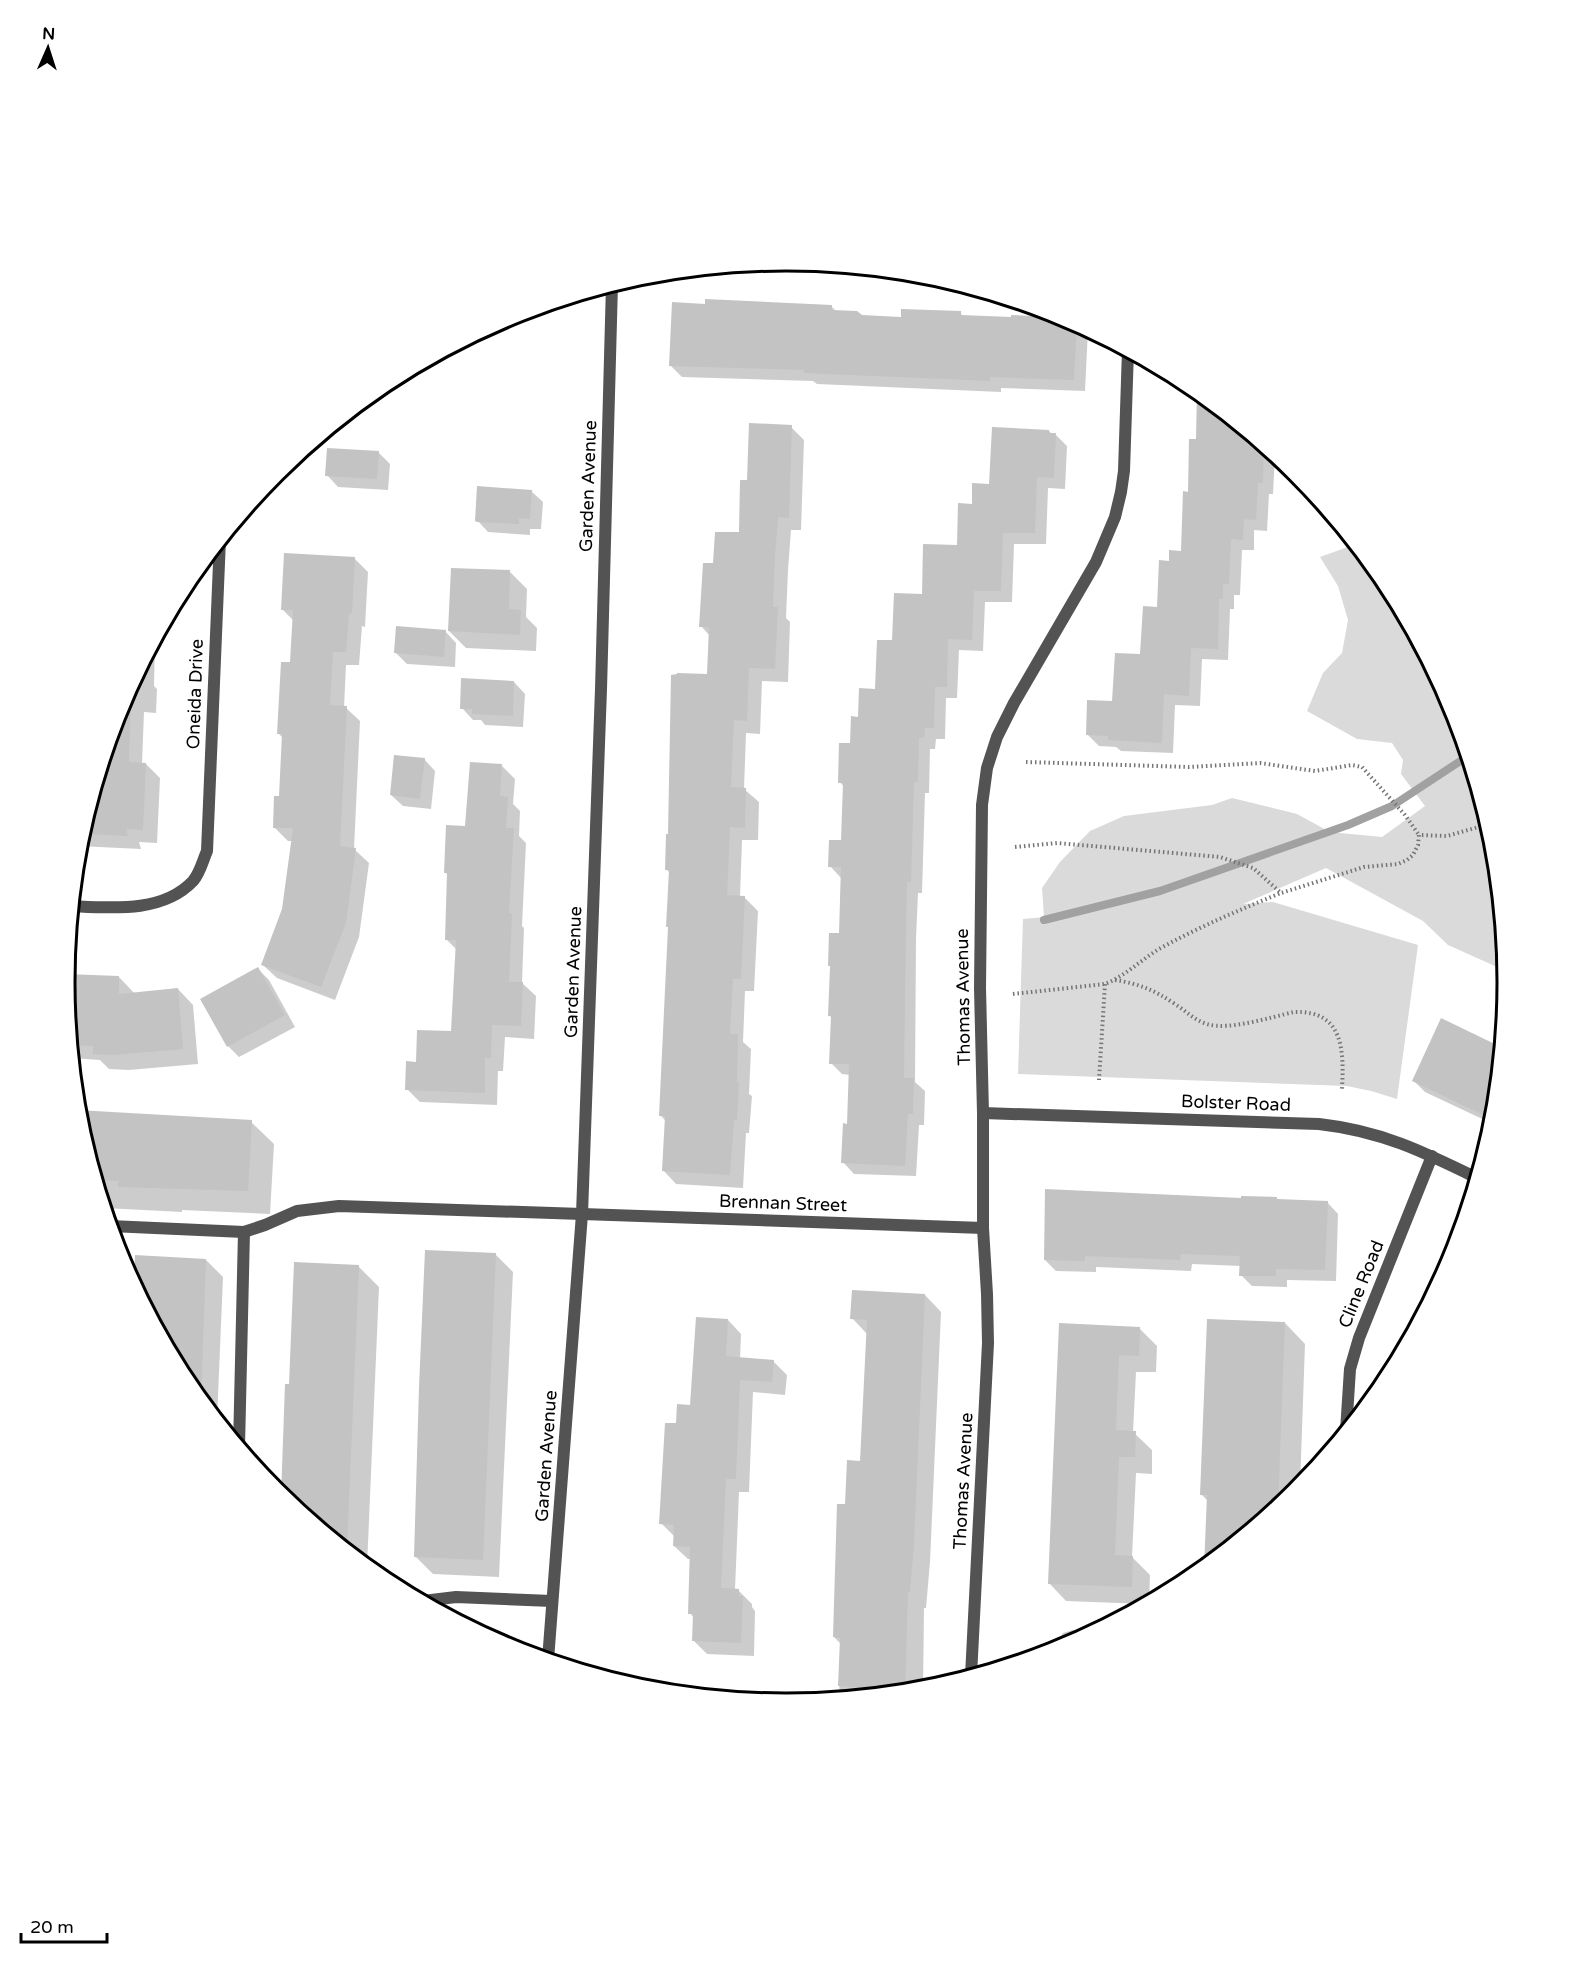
<svg xmlns="http://www.w3.org/2000/svg" width="1572" height="1963" font-family="'Varela Round',sans-serif">
<style>
.green{fill:#dadada}
.shadow{fill:#0003}
.lines{fill:none;stroke-linecap:round;stroke-linejoin:round}
.stream{stroke:#a1a1a1;stroke-width:8}
.building{fill:#c3c3c3}
.path{stroke:#757575;stroke-width:4;stroke-dasharray:1.5 3;stroke-linecap:butt}
.service{stroke:#535353;stroke-width:12}
.minor{stroke:#535353;stroke-width:12}
.tertiary{stroke:#535353;stroke-width:12}
.labels{text-anchor:middle;dominant-baseline:central;stroke-width:4.5;stroke-linejoin:round;paint-order:stroke}
.street-label{font-size:18px;fill:#000;stroke:#fff}
.rim{fill:none;stroke:#000;stroke-width:3}
</style>
<rect width="100%" height="100%" fill="#fff"/>
<path class="green" d="M 1356,544 L 1386,581 L 1453,706 L 1494,841 L 1506,971 L 1448,945 L 1423,921 L 1326,868 L 1243,904 L 1273,902 L 1418,945 L 1397,1099 L 1371,1091 L 1347,1086 L 1018,1074 L 1023,919 L 1044,917 L 1042,888 L 1060,862 L 1090,831 L 1124,816 L 1212,805 L 1232,798 L 1297,814 L 1330,832 L 1382,837 L 1425,806 L 1401,774 L 1403,760 L 1392,743 L 1357,739 L 1307,711 L 1323,673 L 1342,653 L 1348,620 L 1338,586 L 1320,557 Z"/>
<g class="shadow">
<path d="M 832,307 L 837,312 L 862,317 L 902,319 L 960,313 L 964,317 L 1036,317 L 1056,313 L 1062,315 L 1088,329 L 1085,391 L 1001,388 L 1001,392 L 817,384 L 813,381 L 682,377 L 671,366 Z"/>
<path d="M 1198,391 L 1275,454 L 1273,494 L 1269,494 L 1267,531 L 1254,530 L 1254,550 L 1242,550 L 1240,595 L 1234,595 L 1234,609 L 1230,609 L 1228,660 L 1202,659 L 1200,706 L 1175,705 L 1173,753 L 1121,751 L 1116,747 L 1099,746 L 1087,734 L 1113,702 L 1141,655 L 1159,608 L 1170,562 L 1182,552 L 1197,441 Z"/>
<path d="M 791,427 L 804,440 L 801,530 L 791,530 L 788,570 L 786,618 L 790,622 L 788,682 L 762,681 L 760,734 L 746,733 L 744,789 L 759,802 L 758,840 L 742,840 L 740,897 L 745,898 L 758,911 L 754,991 L 745,991 L 743,1042 L 751,1049 L 749,1094 L 752,1096 L 749,1133 L 746,1133 L 743,1188 L 676,1184 L 663,1170 L 666,1121 L 660,1115 L 670,929 L 668,927 L 670,873 L 666,869 L 708,675 L 710,636 L 701,626 L 715,565 L 740,534 L 749,481 Z"/>
<path d="M 1049,431 L 1052,434 L 1056,435 L 1067,446 L 1065,489 L 1048,488 L 1046,544 L 1014,544 L 1012,602 L 985,602 L 983,651 L 959,650 L 957,698 L 946,698 L 945,739 L 936,739 L 935,749 L 930,749 L 929,793 L 925,793 L 922,893 L 918,893 L 916,939 L 915,1082 L 925,1091 L 924,1125 L 919,1125 L 916,1176 L 854,1174 L 843,1162 L 849,1125 L 850,1075 L 842,1074 L 831,1063 L 832,1018 L 829,1015 L 831,968 L 830,966 L 840,934 L 841,878 L 830,866 L 843,842 L 845,788 L 840,782 L 859,718 L 877,691 L 894,642 L 923,595 L 959,547 L 973,506 L 990,485 Z"/>
<path d="M 378,452 L 390,464 L 388,490 L 338,487 L 327,475 Z"/>
<path d="M 531,491 L 543,502 L 541,529 L 530,529 L 530,535 L 488,532 L 477,520 Z"/>
<path d="M 354,558 L 368,572 L 365,627 L 362,626 L 359,665 L 346,665 L 344,708 L 346,708 L 360,721 L 354,849 L 369,863 L 359,937 L 335,1000 L 277,978 L 263,965 L 283,910 L 293,841 L 288,841 L 274,827 L 280,797 L 283,738 L 278,733 L 291,664 L 294,621 L 282,609 Z"/>
<path d="M 510,572 L 527,589 L 526,617 L 537,628 L 536,651 L 466,648 L 449,631 Z"/>
<path d="M 445,631 L 456,643 L 455,667 L 407,664 L 396,653 Z"/>
<path d="M 155,640 L 154,686 L 157,689 L 156,713 L 144,712 L 142,764 L 146,764 L 160,778 L 157,843 L 139,842 L 141,849 L 78,846 L 120,705 Z"/>
<path d="M 514,682 L 525,694 L 523,727 L 485,725 L 481,720 L 473,720 L 462,708 Z"/>
<path d="M 424,759 L 435,771 L 431,809 L 403,806 L 391,795 Z"/>
<path d="M 502,766 L 515,779 L 513,804 L 520,811 L 519,836 L 526,843 L 522,926 L 524,928 L 522,983 L 536,996 L 534,1039 L 505,1037 L 503,1071 L 498,1071 L 497,1105 L 420,1102 L 407,1089 L 418,1064 L 453,1033 L 457,950 L 446,939 L 449,876 L 445,872 L 466,827 Z"/>
<path d="M 258,969 L 269,980 L 295,1027 L 239,1057 L 228,1046 Z"/>
<path d="M 65,975 L 119,977 L 135,994 L 178,989 L 193,1005 L 198,1064 L 129,1070 L 109,1069 L 100,1060 L 72,1058 Z"/>
<path d="M 1442,1020 L 1501,1048 L 1493,1124 L 1425,1092 L 1414,1081 Z"/>
<path d="M 78,1122 L 251,1122 L 274,1144 L 270,1214 L 182,1210 L 182,1212 L 104,1208 Z"/>
<path d="M 1277,1199 L 1279,1201 L 1327,1202 L 1338,1214 L 1336,1281 L 1287,1280 L 1287,1287 L 1252,1286 L 1241,1275 L 1241,1266 L 1192,1264 L 1191,1271 L 1096,1267 L 1096,1272 L 1056,1271 L 1045,1260 L 1243,1200 Z"/>
<path d="M 495,1254 L 513,1272 L 499,1577 L 433,1574 L 416,1557 Z"/>
<path d="M 206,1260 L 223,1277 L 217,1420 L 186,1382 L 136,1288 Z"/>
<path d="M 358,1266 L 379,1287 L 367,1567 L 282,1497 L 290,1386 Z"/>
<path d="M 925,1295 L 941,1312 L 930,1562 L 926,1608 L 924,1608 L 923,1690 L 839,1698 L 841,1644 L 834,1637 L 847,1505 L 861,1463 L 867,1334 L 852,1318 Z"/>
<path d="M 728,1320 L 741,1334 L 740,1359 L 773,1361 L 787,1375 L 785,1395 L 753,1392 L 749,1492 L 739,1492 L 735,1590 L 738,1590 L 752,1604 L 752,1607 L 755,1611 L 754,1656 L 707,1654 L 694,1641 L 695,1619 L 690,1613 L 691,1559 L 688,1559 L 674,1546 L 675,1537 L 661,1523 L 677,1425 L 692,1406 Z"/>
<path d="M 1285,1323 L 1305,1344 L 1300,1487 L 1208,1564 L 1208,1501 L 1201,1494 Z"/>
<path d="M 1061,1325 L 1140,1329 L 1157,1346 L 1156,1372 L 1136,1372 L 1133,1432 L 1152,1450 L 1152,1474 L 1136,1473 L 1132,1557 L 1150,1575 L 1149,1602 L 1145,1604 L 1066,1601 L 1049,1583 Z"/>
<path d="M 1073,1630 L 1084,1636 L 1053,1651 L 1063,1633 Z"/>
<path d="M 694,1690 L 708,1695 L 692,1694 Z"/>
</g>
<g class="lines">
<path class="stream" d="M 1044,920 L 1160,891 L 1348,825 L 1392,806 L 1468,756"/>
</g>
<g class="building">
<path d="M 705,299 L 832,305 L 832,310 L 857,311 L 862,315 L 901,317 L 901,309 L 961,311 L 961,315 L 1011,317 L 1011,315 L 1034,316 L 1035,311 L 1050,311 L 1062,315 L 1077,323 L 1074,380 L 990,377 L 990,381 L 804,373 L 804,370 L 669,366 L 672,302 L 705,304 Z"/>
<path d="M 1197,390 L 1264,445 L 1263,483 L 1258,483 L 1256,520 L 1244,519 L 1243,540 L 1231,539 L 1229,584 L 1223,584 L 1223,599 L 1219,599 L 1218,649 L 1191,648 L 1189,696 L 1164,694 L 1162,743 L 1108,740 L 1108,736 L 1086,735 L 1087,700 L 1112,701 L 1115,653 L 1140,654 L 1143,606 L 1157,607 L 1159,560 L 1169,561 L 1169,550 L 1181,551 L 1183,491 L 1188,492 L 1189,439 L 1196,439 Z"/>
<path d="M 749,423 L 792,425 L 789,518 L 778,517 L 775,556 L 773,607 L 778,607 L 775,669 L 749,668 L 747,721 L 734,720 L 731,787 L 746,788 L 745,828 L 730,827 L 727,895 L 745,896 L 741,979 L 733,979 L 730,1034 L 738,1034 L 737,1082 L 739,1082 L 737,1120 L 734,1120 L 730,1175 L 662,1171 L 665,1116 L 659,1116 L 668,927 L 666,927 L 669,870 L 665,870 L 666,834 L 668,834 L 671,675 L 677,674 L 677,673 L 707,674 L 709,627 L 699,627 L 703,563 L 713,563 L 715,532 L 739,532 L 740,480 L 747,480 Z"/>
<path d="M 992,427 L 1049,430 L 1049,433 L 1056,433 L 1054,478 L 1037,477 L 1035,533 L 1003,533 L 1001,591 L 974,591 L 972,640 L 948,639 L 947,687 L 935,687 L 934,728 L 925,728 L 924,738 L 919,738 L 918,782 L 914,782 L 911,882 L 907,882 L 906,927 L 904,1078 L 914,1078 L 913,1114 L 908,1114 L 905,1166 L 841,1163 L 843,1123 L 847,1124 L 849,1064 L 829,1064 L 831,1016 L 828,1016 L 830,966 L 828,966 L 829,933 L 839,933 L 841,867 L 828,867 L 829,840 L 841,840 L 843,783 L 838,783 L 839,743 L 850,743 L 851,716 L 858,717 L 859,688 L 875,689 L 877,640 L 892,640 L 894,593 L 922,594 L 923,544 L 957,545 L 958,503 L 972,504 L 972,483 L 989,484 Z"/>
<path d="M 327,448 L 379,451 L 377,479 L 325,476 Z"/>
<path d="M 477,486 L 532,490 L 530,519 L 519,518 L 519,524 L 477,522 L 475,521 Z"/>
<path d="M 284,553 L 355,557 L 352,614 L 349,613 L 346,652 L 333,652 L 330,705 L 347,706 L 340,846 L 356,848 L 346,923 L 321,987 L 261,965 L 282,909 L 293,828 L 273,828 L 274,796 L 279,796 L 282,734 L 277,734 L 281,662 L 290,662 L 293,610 L 281,610 Z"/>
<path d="M 451,568 L 510,570 L 509,609 L 521,610 L 520,635 L 448,631 Z"/>
<path d="M 396,626 L 446,630 L 444,657 L 394,653 Z"/>
<path d="M 461,678 L 514,681 L 513,716 L 472,714 L 472,709 L 460,709 Z"/>
<path d="M 127,692 L 131,693 L 129,762 L 146,763 L 143,830 L 126,829 L 128,836 L 89,834 L 91,800 L 120,705 Z"/>
<path d="M 394,755 L 425,758 L 420,799 L 390,795 Z"/>
<path d="M 470,762 L 502,764 L 500,796 L 508,797 L 506,828 L 514,828 L 509,913 L 512,914 L 509,982 L 523,982 L 521,1026 L 492,1025 L 491,1058 L 485,1058 L 485,1093 L 405,1090 L 406,1061 L 416,1062 L 417,1030 L 451,1031 L 456,940 L 445,940 L 447,873 L 444,873 L 446,825 L 465,826 Z"/>
<path d="M 258,967 L 285,1015 L 227,1047 L 200,999 Z"/>
<path d="M 65,974 L 119,976 L 119,994 L 178,988 L 183,1049 L 113,1055 L 93,1054 L 93,1046 L 71,1045 Z"/>
<path d="M 1441,1018 L 1501,1047 L 1494,1120 L 1412,1081 Z"/>
<path d="M 77,1110 L 252,1120 L 248,1191 L 118,1187 L 118,1181 L 96,1180 L 78,1122 Z"/>
<path d="M 1045,1189 L 1241,1198 L 1241,1196 L 1277,1197 L 1277,1199 L 1328,1201 L 1325,1270 L 1276,1269 L 1276,1276 L 1239,1276 L 1240,1256 L 1181,1254 L 1180,1260 L 1085,1256 L 1085,1261 L 1044,1260 Z"/>
<path d="M 425,1250 L 496,1253 L 483,1560 L 414,1557 L 419,1387 Z"/>
<path d="M 135,1255 L 206,1259 L 201,1400 L 186,1382 L 134,1285 Z"/>
<path d="M 294,1262 L 359,1265 L 347,1550 L 281,1496 L 285,1384 L 289,1384 Z"/>
<path d="M 852,1290 L 925,1294 L 914,1544 L 910,1592 L 908,1592 L 905,1690 L 838,1686 L 840,1638 L 833,1637 L 837,1504 L 845,1504 L 847,1460 L 860,1461 L 867,1320 L 850,1319 Z"/>
<path d="M 696,1317 L 728,1319 L 726,1356 L 774,1360 L 772,1382 L 740,1380 L 736,1479 L 726,1479 L 721,1588 L 739,1589 L 739,1596 L 743,1596 L 741,1643 L 692,1641 L 693,1614 L 688,1614 L 690,1547 L 673,1546 L 674,1525 L 659,1524 L 665,1423 L 676,1423 L 677,1404 L 690,1405 Z"/>
<path d="M 1207,1319 L 1285,1322 L 1278,1507 L 1204,1568 L 1207,1495 L 1200,1495 Z"/>
<path d="M 1059,1323 L 1140,1327 L 1139,1356 L 1119,1355 L 1116,1430 L 1136,1431 L 1135,1457 L 1119,1457 L 1115,1555 L 1133,1556 L 1132,1587 L 1048,1584 Z"/>
</g>
<g class="lines">
<g class="path">
<path d="M 1026,762 L 1189,767 L 1260,763 L 1315,771 L 1352,765 L 1362,767 L 1405,815 L 1419,835"/>
<path d="M 1015,847 L 1057,843 L 1220,857 L 1253,868 L 1281,893 L 1364,867 L 1398,864 L 1407,860 L 1413,855 L 1418,845 L 1419,835 L 1447,836 L 1489,824"/>
<path d="M 1115,980 C 1140,984 1154,990 1175,1004 C 1186,1011 1194,1020 1207,1024 C 1229,1031 1271,1017 1294,1012 C 1344,1010 1344,1051 1342,1089"/>
<path d="M 1013,994 L 1105,984 C 1125,976 1141,960 1159,949 C 1199,927 1239,910 1281,893"/>
<path d="M 1099,1080 L 1105,984"/>
</g>
<g class="service">
<path d="M 110,1226 L 244,1232 L 265,1225 L 297,1211 L 339,1206 L 582,1214"/>
<path d="M 239,1447 L 244,1232"/>
<path d="M 423,1601 L 456,1597 L 552,1601"/>
</g>
<g class="minor">
<path d="M 72,906 C 112,908 163,913 193,881 C 200,873 203,860 207,851 L 220,539"/>
<path d="M 983,1113 L 1319,1124 C 1381,1131 1422,1151 1477,1178"/>
<path d="M 582,1214 L 983,1228"/>
<path d="M 1346,1431 L 1350,1369 L 1359,1338 L 1432,1156"/>
<path d="M 971,1676 L 988,1343 L 987,1294 L 983,1228 L 983,1113 L 980,988 L 982,805 L 987,768 L 997,737 L 1014,703 L 1096,562 L 1115,517 L 1121,492 L 1124,471 L 1128,350"/>
</g>
<path class="tertiary" d="M 548,1660 L 582,1214 L 601,689 L 612,284"/>
</g>
<g class="labels">
<g class="street-label">
<text transform="translate(588 486) rotate(-88)">Garden Avenue</text>
<text transform="translate(195 694) rotate(-88)">Oneida Drive</text>
<text transform="translate(573 972) rotate(-88)">Garden Avenue</text>
<text transform="translate(963 997) rotate(-91)">Thomas Avenue</text>
<text transform="translate(1236 1103) rotate(2)">Bolster Road</text>
<text transform="translate(783 1203) rotate(2)">Brennan Street</text>
<text transform="translate(1361 1284) rotate(-68)">Cline Road</text>
<text transform="translate(546 1456) rotate(-86)">Garden Avenue</text>
<text transform="translate(963 1481) rotate(-87)">Thomas Avenue</text>
</g>
</g>
<path d="M0 0H1572V1963H0ZM75 982a711 711 0 1 1 1422 0a711 711 0 1 1-1422 0Z" fill="#fff" fill-rule="evenodd"/>
<path class="rim" d="M75 982a711 711 0 1 1 1422 0a711 711 0 1 1-1422 0Z"/>
<g transform="translate(48 48) rotate(3)" stroke="#ffffff" stroke-width="4.5" paint-order="stroke">
<path d="M0-4.5L10 22L0 15L-10 22Z" fill="#000000"/>
<text y="-9" font-size="16" font-weight="bold" text-anchor="middle" fill="#000000">N</text>
</g>
<path d="M21 1933v9h86v-9" fill="none" stroke="#000000" stroke-width="3"/>
<text x="30" y="1933" font-size="18" fill="#000000" stroke="#ffffff" stroke-width="4.5" paint-order="stroke">20 m</text>
</svg>
